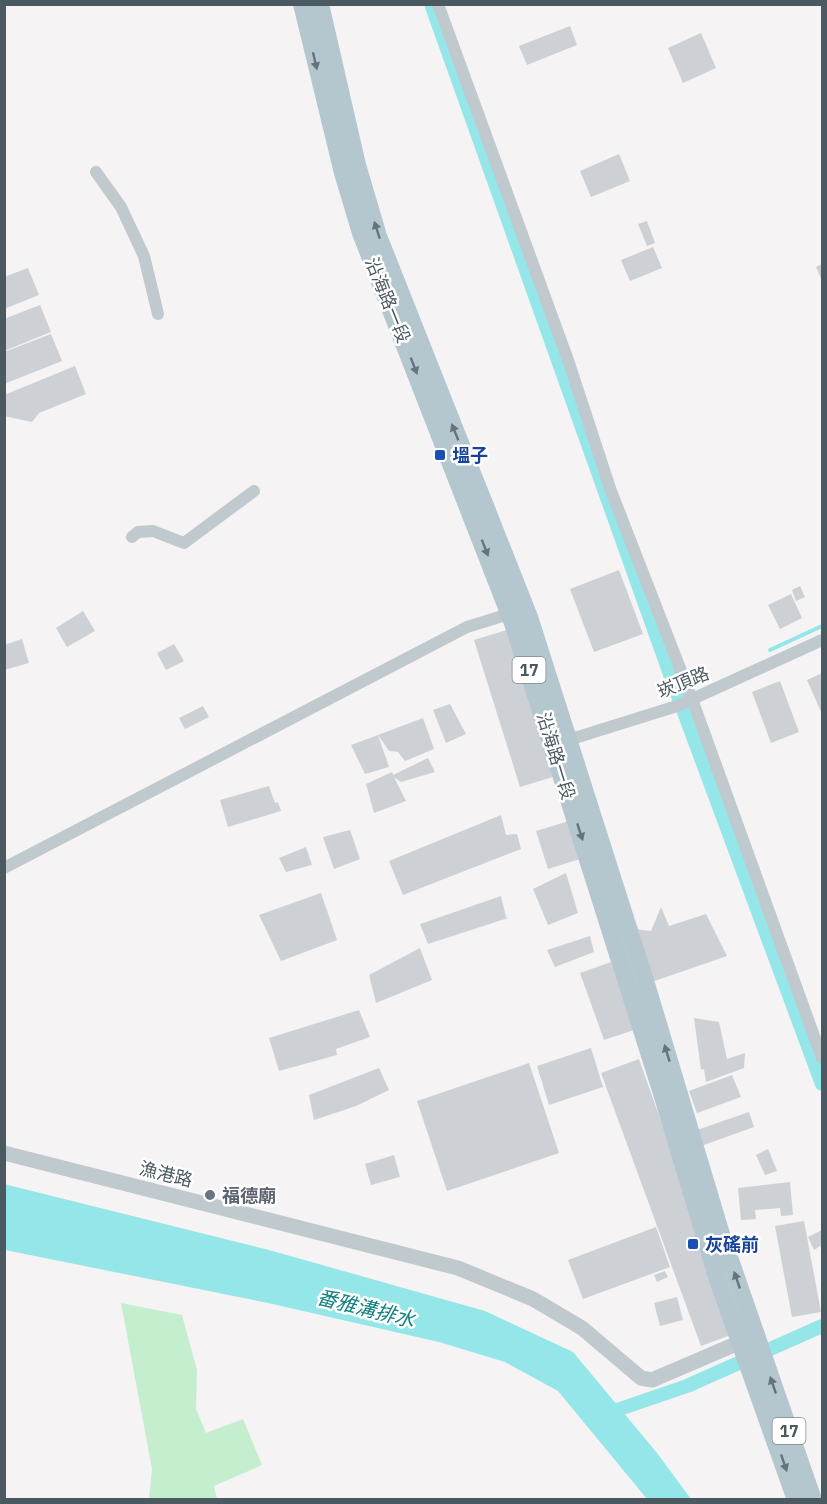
<svg xmlns="http://www.w3.org/2000/svg" width="827" height="1504" font-family="'IBM Plex Sans','Noto Sans TC',sans-serif">
<style>
.green{fill:#c5eece}
.water{fill:#95e6e9}
.lines{fill:none;stroke-linecap:round;stroke-linejoin:round}
.stream{stroke:#95e6e9;stroke-width:4}
.canal{stroke:#95e6e9;stroke-width:14}
.building{fill:#cdd1d5}
.minor{stroke:#bfc9ce;stroke-width:12}
.tertiary{stroke:#bfc9ce;stroke-width:15}
.primary{stroke:#b4c7cf;stroke-width:18}
.oneway{fill:#65747c}
.transit-dot{fill:#1a4fb4;stroke:#fff;stroke-width:2}
.worship-dot{fill:#6b7280;stroke:#fff;stroke-width:2}
.labels{text-anchor:middle;dominant-baseline:central;stroke-width:5;stroke-linejoin:round;paint-order:stroke}
.shield{fill:#fff;stroke:#818b90;stroke-width:1.5}
.shield-label{font-size:16px;font-weight:bold;fill:#4b5960}
.street-label{font-size:18px;fill:#4b5960;stroke:#fff}
.transit-label{font-size:18px;font-weight:bold;fill:#164399;stroke:#fff;text-anchor:start}
.worship-label{font-size:18px;font-weight:bold;fill:#5b616d;stroke:#fff;text-anchor:start}
.water-label{font-size:20px;font-style:italic;fill:#138083;stroke:#fff}
</style>
<rect width="100%" height="100%" fill="#f5f3f3"/>
<path class="green" d="M 121,1303 L 182,1315 L 197,1370 L 196,1409 L 206,1433 L 243,1419 L 262,1465 L 214,1486 L 217,1499 L 149,1499 L 152,1469 Z"/>
<path class="water" d="M 4,1184 L 269,1250 L 485,1311 L 573,1352 L 657,1453 L 691,1499 L 647,1499 L 558,1391 L 505,1362 L 439,1342 L 268,1303 L 5,1250 Z"/>
<g class="lines">
<path class="stream" d="M 770,650 L 822,626"/>
<g class="canal">
<path d="M 431,4 L 672,680 L 822,1084"/>
<path d="M 605,1414 L 687,1386 L 822,1326"/>
</g>
</g>
<g class="building">
<path d="M 570,26 L 577,45 L 527,65 L 519,46 Z"/>
<path d="M 701,33 L 716,68 L 683,83 L 668,48 Z"/>
<path d="M 619,154 L 630,181 L 591,197 L 580,171 Z"/>
<path d="M 647,221 L 655,243 L 647,246 L 638,224 Z"/>
<path d="M 653,247 L 662,268 L 630,281 L 621,260 Z"/>
<path d="M 822,264 L 822,281 L 816,267 Z"/>
<path d="M 28,268 L 39,295 L 4,309 L 4,277 Z"/>
<path d="M 40,305 L 51,332 L 4,351 L 4,319 Z"/>
<path d="M 51,334 L 62,361 L 4,384 L 4,352 Z"/>
<path d="M 75,366 L 86,394 L 39,413 L 32,422 L 4,416 L 4,395 Z"/>
<path d="M 619,570 L 643,634 L 594,652 L 570,589 Z"/>
<path d="M 800,586 L 805,597 L 796,601 L 792,590 Z"/>
<path d="M 791,594 L 802,618 L 780,629 L 768,605 Z"/>
<path d="M 83,611 L 95,631 L 67,647 L 56,628 Z"/>
<path d="M 510,629 L 556,776 L 520,787 L 474,640 Z"/>
<path d="M 22,639 L 29,663 L 4,670 L 4,645 Z"/>
<path d="M 174,644 L 184,661 L 166,670 L 157,653 Z"/>
<path d="M 822,673 L 822,714 L 807,680 Z"/>
<path d="M 780,681 L 799,732 L 771,743 L 752,692 Z"/>
<path d="M 450,704 L 466,734 L 446,743 L 433,710 Z"/>
<path d="M 203,706 L 209,717 L 185,729 L 179,718 Z"/>
<path d="M 423,718 L 434,749 L 405,761 L 398,752 L 389,751 L 378,735 Z"/>
<path d="M 378,735 L 389,767 L 365,774 L 351,745 Z"/>
<path d="M 428,758 L 435,772 L 401,782 L 394,777 L 406,801 L 374,813 L 366,784 L 392,772 L 393,775 Z"/>
<path d="M 269,786 L 275,803 L 278,802 L 281,811 L 228,827 L 220,800 Z"/>
<path d="M 501,815 L 506,835 L 517,834 L 521,849 L 403,895 L 389,861 Z"/>
<path d="M 569,821 L 580,859 L 548,869 L 536,831 Z"/>
<path d="M 350,830 L 360,859 L 334,869 L 323,837 Z"/>
<path d="M 306,847 L 312,865 L 286,872 L 279,858 Z"/>
<path d="M 566,873 L 578,913 L 548,925 L 533,889 Z"/>
<path d="M 321,893 L 337,940 L 281,961 L 259,915 Z"/>
<path d="M 501,896 L 506,917 L 508,918 L 428,944 L 420,924 Z"/>
<path d="M 661,907 L 669,926 L 706,914 L 727,956 L 646,984 L 635,929 L 651,931 Z"/>
<path d="M 590,936 L 594,952 L 555,967 L 547,950 Z"/>
<path d="M 420,948 L 432,980 L 376,1003 L 369,975 Z"/>
<path d="M 611,962 L 634,1030 L 604,1040 L 580,973 Z"/>
<path d="M 359,1010 L 370,1037 L 336,1049 L 337,1055 L 279,1071 L 269,1038 Z"/>
<path d="M 694,1018 L 719,1022 L 727,1059 L 745,1053 L 744,1068 L 706,1082 L 704,1069 L 701,1070 Z"/>
<path d="M 591,1048 L 603,1087 L 549,1105 L 537,1066 Z"/>
<path d="M 639,1059 L 736,1333 L 701,1346 L 601,1073 Z"/>
<path d="M 529,1063 L 559,1153 L 447,1191 L 417,1101 Z"/>
<path d="M 379,1068 L 389,1090 L 356,1106 L 314,1120 L 309,1095 Z"/>
<path d="M 732,1075 L 741,1097 L 697,1113 L 689,1091 Z"/>
<path d="M 749,1112 L 754,1127 L 701,1146 L 694,1131 Z"/>
<path d="M 768,1149 L 777,1171 L 765,1175 L 756,1155 Z"/>
<path d="M 394,1155 L 400,1177 L 371,1185 L 365,1164 Z"/>
<path d="M 790,1182 L 793,1215 L 781,1216 L 780,1208 L 755,1210 L 756,1219 L 741,1220 L 738,1188 Z"/>
<path d="M 804,1221 L 821,1312 L 792,1317 L 775,1226 Z"/>
<path d="M 656,1227 L 670,1267 L 583,1299 L 568,1260 Z"/>
<path d="M 822,1230 L 822,1245 L 814,1250 L 808,1237 Z"/>
<path d="M 665,1271 L 668,1277 L 657,1282 L 654,1275 Z"/>
<path d="M 677,1297 L 683,1320 L 660,1326 L 654,1303 Z"/>
</g>
<g class="lines">
<g class="minor">
<path d="M 438,4 L 568,360 L 611,491 L 692,699 L 822,1058"/>
<path d="M 96,172 L 121,207 L 144,256 L 158,314"/>
<path d="M 132,537 L 138,532 L 153,531 L 184,543 L 254,491"/>
<path d="M 562,742 L 677,706 L 822,640"/>
<path d="M 4,868 L 467,627 L 516,612"/>
</g>
<path class="tertiary" d="M 4,1153 L 458,1268 L 533,1299 L 582,1328 L 641,1378 L 652,1380 L 750,1338"/>
<g class="primary">
<path d="M 302,4 L 343,173 L 361,233 L 513,623 L 661,1090 L 718,1280 L 796,1500"/>
<path d="M 320,4 L 357,165 L 378,236 L 529,617 L 646,984 L 720,1231 L 813,1500"/>
</g>
</g>
<defs><path id="oneway-solid" d="M-6-.8H1V-3.2L6.5 0L1 3.2V.8H-6Z" transform="scale(1.5)"/></defs>
<g class="oneway">
<use href="#oneway-solid" transform="translate(315 61) rotate(77)"/>
<use href="#oneway-solid" transform="translate(377 230) rotate(-108)"/>
<use href="#oneway-solid" transform="translate(414 366) rotate(69)"/>
<use href="#oneway-solid" transform="translate(455 432) rotate(-112)"/>
<use href="#oneway-solid" transform="translate(485 548) rotate(69)"/>
<use href="#oneway-solid" transform="translate(580 832) rotate(72)"/>
<use href="#oneway-solid" transform="translate(667 1053) rotate(-107)"/>
<use href="#oneway-solid" transform="translate(737 1280) rotate(-109)"/>
<use href="#oneway-solid" transform="translate(773 1385) rotate(-109)"/>
<use href="#oneway-solid" transform="translate(784 1463) rotate(71)"/>
</g>
<g class="transit-dot">
<rect x="434" y="449" width="12" height="12" rx="3"/>
<rect x="687" y="1238" width="12" height="12" rx="3"/>
</g>
<circle class="worship-dot" cx="210" cy="1195" r="6"/>
<g class="labels">
<g class="shield">
<rect x="512.5" y="657" width="33" height="26" rx="4.5"/>
<rect x="772.5" y="1418" width="33" height="26" rx="4.5"/>
</g>
<g class="shield-label">
<text x="529" y="670">17</text>
<text x="789" y="1431">17</text>
</g>
<g class="street-label">
<text transform="translate(388 300) rotate(68)">沿海路一段</text>
<text transform="translate(683 682) rotate(-22)">崁頂路</text>
<text transform="translate(556 756) rotate(73)">沿海路一段</text>
<text transform="translate(166 1174) rotate(14)">漁港路</text>
</g>
<g class="transit-label">
<text x="452" y="455">塭子</text>
<text x="705" y="1244">灰磘前</text>
</g>
<g class="worship-label">
<text x="222" y="1195">福德廟</text>
</g>
<g class="water-label">
<text transform="translate(366 1308) rotate(14)">番雅溝排水</text>
</g>
</g>
<rect width="827" height="1504" fill="none" stroke="#4b5960" stroke-width="12"/>
</svg>
